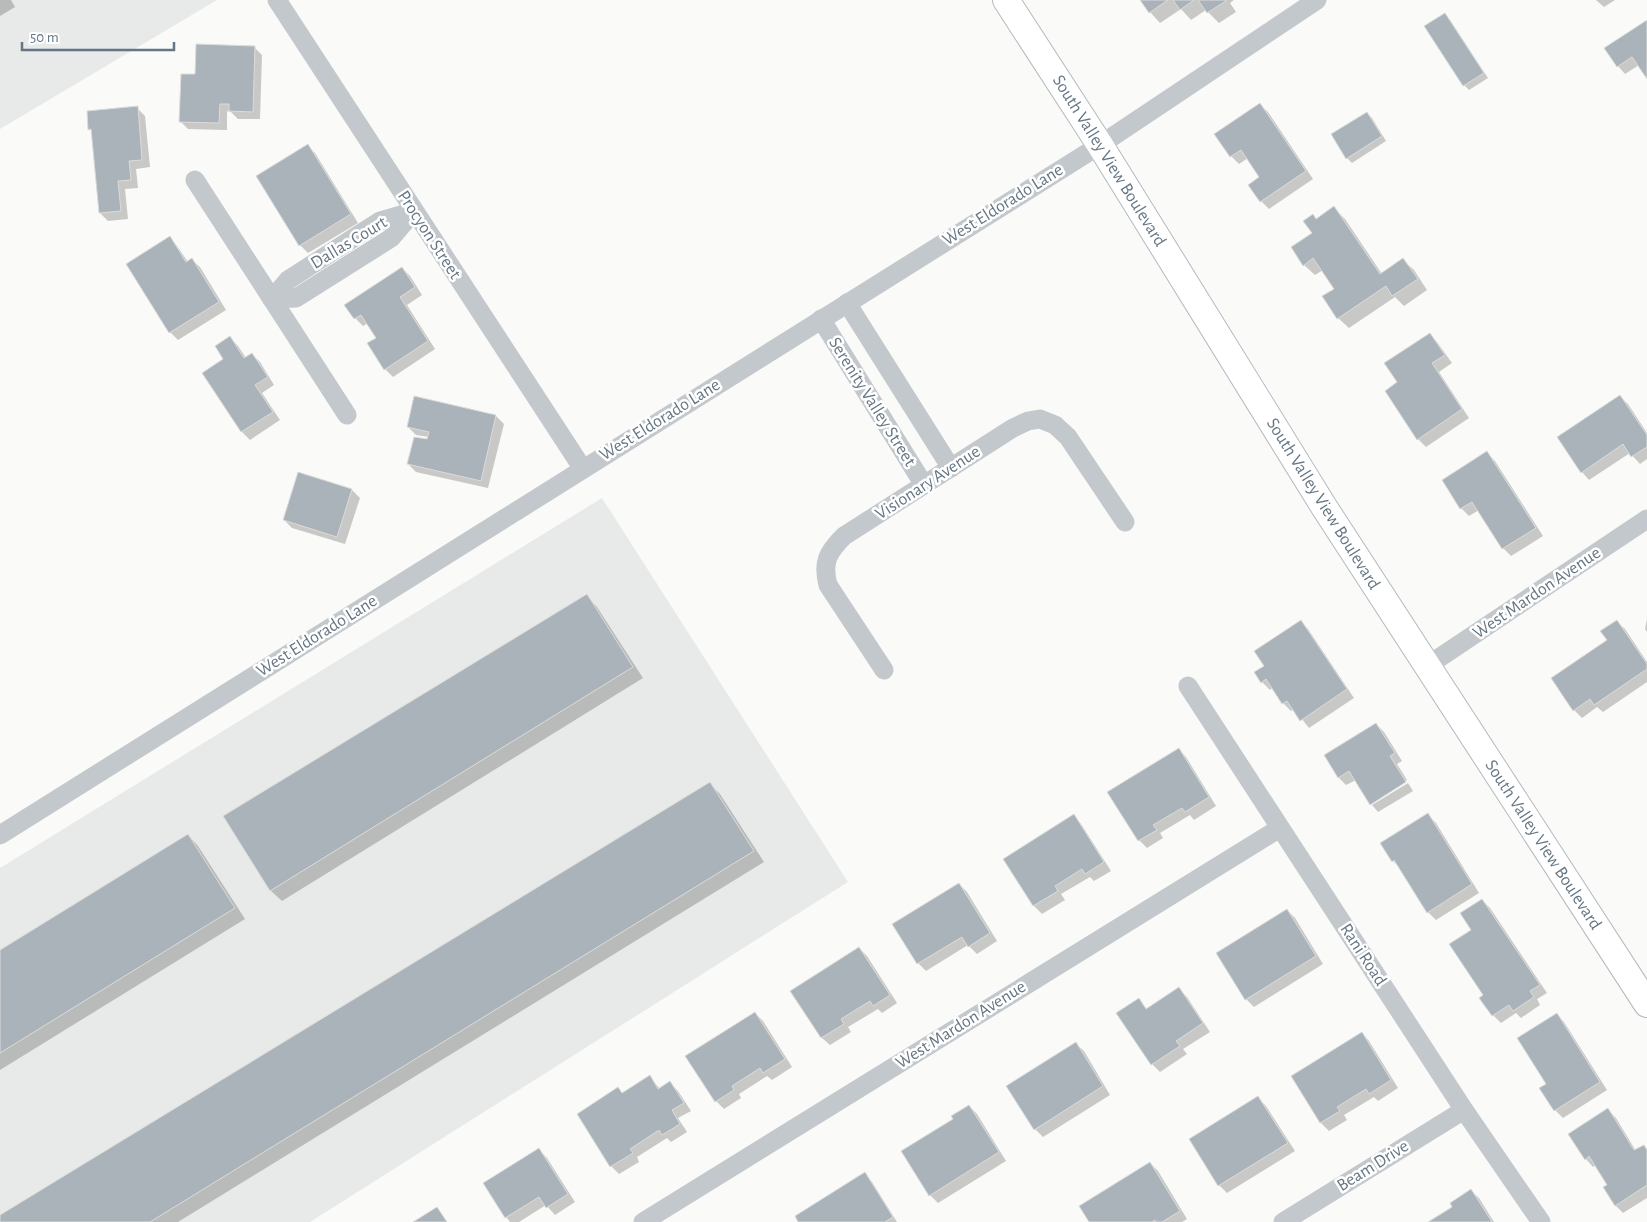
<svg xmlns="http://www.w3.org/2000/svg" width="1647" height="1222" font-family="'Alegreya Sans',sans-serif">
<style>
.built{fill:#e8e9e9}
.shadow{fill:#0003}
.building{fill:#aab3b9;stroke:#dcdcda}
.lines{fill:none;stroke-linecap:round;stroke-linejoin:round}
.secondary-casing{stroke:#b3babf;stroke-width:28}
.street{stroke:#c3c8cc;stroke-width:19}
.secondary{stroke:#fff;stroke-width:26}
.labels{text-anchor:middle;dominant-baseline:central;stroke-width:5;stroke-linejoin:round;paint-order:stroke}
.street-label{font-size:18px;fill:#657683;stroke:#fff}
</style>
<rect width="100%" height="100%" fill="#fafaf8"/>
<g class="built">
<path d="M 0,0 L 217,0 L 0,129 Z"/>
<path d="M 602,498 L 848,882 L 310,1222 L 0,1222 L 0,868 Z"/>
</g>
<g class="shadow">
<path d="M 0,0 L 11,0 L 15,7 L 0,16 Z"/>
<path d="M 1141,0 L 1234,0 L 1230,3 L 1236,12 L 1219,23 L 1206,10 L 1191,20 L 1181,9 L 1160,23 L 1150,12 Z"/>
<path d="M 1596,0 L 1615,0 L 1604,7 Z"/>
<path d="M 1445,15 L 1450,20 L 1488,78 L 1469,90 L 1464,85 Z"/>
<path d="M 1647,21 L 1647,77 L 1639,65 L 1625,74 L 1618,66 Z"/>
<path d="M 254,47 L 262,55 L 260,119 L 238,119 L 231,112 L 227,111 L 227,130 L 188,129 L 180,121 L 196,75 Z"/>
<path d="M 1260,105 L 1268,112 L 1313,179 L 1269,209 L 1261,201 L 1261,177 L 1248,158 L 1239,164 L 1231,156 Z"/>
<path d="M 137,108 L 145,116 L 150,167 L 136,169 L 138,188 L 125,189 L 128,219 L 108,221 L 100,213 L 93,132 L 90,129 Z"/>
<path d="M 1367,113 L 1372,118 L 1386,141 L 1352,163 L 1347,158 Z"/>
<path d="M 307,146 L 315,153 L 358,223 L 308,253 L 300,245 Z"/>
<path d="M 1334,208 L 1345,219 L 1382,274 L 1403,260 L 1414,270 L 1427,290 L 1404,306 L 1395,297 L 1349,328 L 1338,318 L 1335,289 L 1323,270 L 1315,275 L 1304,265 L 1313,234 L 1313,216 L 1317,220 Z"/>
<path d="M 170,238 L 177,246 L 188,262 L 192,260 L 200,267 L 226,310 L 178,340 L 170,332 Z"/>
<path d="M 402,268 L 410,276 L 422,295 L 407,305 L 435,349 L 393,377 L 385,369 L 377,338 L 368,323 L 363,326 L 355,318 Z"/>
<path d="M 1429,334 L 1437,342 L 1452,363 L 1439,372 L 1469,418 L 1426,447 L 1418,439 L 1399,383 Z"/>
<path d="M 230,338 L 238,346 L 246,358 L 252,354 L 260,362 L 274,385 L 262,393 L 280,420 L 250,440 L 242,432 L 204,373 L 225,359 Z"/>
<path d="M 415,397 L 496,416 L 504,424 L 488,488 L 416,472 L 408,464 L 428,441 L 429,437 L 416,435 L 408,427 Z"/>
<path d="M 1620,397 L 1628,404 L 1647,433 L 1647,459 L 1640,464 L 1630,453 L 1589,480 L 1582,472 Z"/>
<path d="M 1487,453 L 1495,461 L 1543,536 L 1511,556 L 1503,548 L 1479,510 L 1469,516 L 1461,508 L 1444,480 Z"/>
<path d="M 298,474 L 352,490 L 360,498 L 345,544 L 292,528 L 284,520 Z"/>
<path d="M 587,596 L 597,607 L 643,678 L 282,901 L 271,891 L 225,817 Z"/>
<path d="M 1647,619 L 1647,632 L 1645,629 Z"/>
<path d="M 1300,621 L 1308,629 L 1354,698 L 1309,728 L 1294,709 L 1291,711 L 1283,703 L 1273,687 L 1270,690 L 1262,682 L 1266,666 Z"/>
<path d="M 1617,622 L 1625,629 L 1647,662 L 1647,682 L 1603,712 L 1597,707 L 1582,718 L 1574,710 Z"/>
<path d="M 1376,724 L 1384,732 L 1402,761 L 1397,764 L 1407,780 L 1371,803 L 1356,780 L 1346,785 L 1339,778 Z"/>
<path d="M 1179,750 L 1186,757 L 1216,806 L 1194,820 L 1190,815 L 1160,833 L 1163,838 L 1147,848 L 1139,840 L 1109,792 Z"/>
<path d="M 1408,783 L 1413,791 L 1378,812 L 1372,805 Z"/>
<path d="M 710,784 L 720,794 L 764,862 L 178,1222 L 0,1222 L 0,1216 Z"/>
<path d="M 1428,815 L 1436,823 L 1479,893 L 1436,920 L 1428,912 L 1401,869 L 1393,861 Z"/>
<path d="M 1073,816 L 1081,824 L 1111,871 L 1094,881 L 1090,877 L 1061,894 L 1065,900 L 1042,914 L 1034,906 L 1005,859 Z"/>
<path d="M 188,835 L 198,846 L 245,919 L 0,1070 L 0,952 Z"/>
<path d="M 959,884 L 967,892 L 997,941 L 977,954 L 968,945 L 926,971 L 918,963 Z"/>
<path d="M 1482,900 L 1490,908 L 1547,993 L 1537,999 L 1540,1005 L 1521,1018 L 1516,1013 L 1501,1023 L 1493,1015 L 1485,996 L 1473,931 Z"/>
<path d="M 1287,910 L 1295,918 L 1323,964 L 1254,1007 L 1246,999 Z"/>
<path d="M 859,948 L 867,956 L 897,1003 L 882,1013 L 878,1009 L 848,1027 L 851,1032 L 830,1045 L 822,1038 L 792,991 Z"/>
<path d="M 1179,989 L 1187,997 L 1210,1032 L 1183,1049 L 1187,1054 L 1160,1072 L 1152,1064 L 1118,1014 L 1138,1000 L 1148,1010 Z"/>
<path d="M 755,1013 L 763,1021 L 792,1067 L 772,1080 L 767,1076 L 739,1094 L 741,1098 L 724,1109 L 716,1101 Z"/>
<path d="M 1557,1014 L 1564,1022 L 1607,1090 L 1563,1118 L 1555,1110 L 1548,1084 Z"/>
<path d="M 1362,1033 L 1369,1041 L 1398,1088 L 1378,1101 L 1374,1097 L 1344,1115 L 1347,1120 L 1329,1131 L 1321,1123 L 1293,1076 Z"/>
<path d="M 1076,1044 L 1084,1051 L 1110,1095 L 1043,1137 L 1035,1129 Z"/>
<path d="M 649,1076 L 660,1089 L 670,1083 L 678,1091 L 691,1111 L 678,1118 L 687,1132 L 671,1142 L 667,1138 L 637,1157 L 639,1162 L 619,1174 L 611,1166 L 578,1114 L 618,1089 L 623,1094 Z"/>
<path d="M 1258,1098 L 1266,1106 L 1295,1151 L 1227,1193 L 1219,1185 L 1191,1140 Z"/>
<path d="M 969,1106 L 977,1114 L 1006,1161 L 938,1203 L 930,1195 L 955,1119 Z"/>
<path d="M 1608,1110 L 1616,1118 L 1636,1151 L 1644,1146 L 1647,1150 L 1647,1198 L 1623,1213 L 1615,1205 L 1609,1185 L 1596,1165 L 1593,1167 L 1586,1159 Z"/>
<path d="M 539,1150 L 547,1158 L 575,1202 L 555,1215 L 546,1205 L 519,1222 L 510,1222 L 506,1217 Z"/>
<path d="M 1150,1163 L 1158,1171 L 1187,1219 L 1182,1222 L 1090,1222 Z"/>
<path d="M 864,1174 L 872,1182 L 897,1222 L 800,1222 Z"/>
<path d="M 1471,1191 L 1479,1198 L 1494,1222 L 1431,1222 L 1454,1207 Z"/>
</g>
<g class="building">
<path d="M 1140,0 L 1168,0 L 1149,13 Z"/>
<path d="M 1173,0 L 1194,0 L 1180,10 Z"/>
<path d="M 1198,0 L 1226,0 L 1226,1 L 1207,13 Z"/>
<path d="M 1445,13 L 1484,73 L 1463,86 L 1424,26 Z"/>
<path d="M 1647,20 L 1647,79 L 1632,57 L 1617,67 L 1604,48 Z"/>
<path d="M 196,44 L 255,46 L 253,112 L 229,111 L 229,104 L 220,104 L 219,123 L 179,122 L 181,74 L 195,74 Z"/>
<path d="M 1260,103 L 1306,171 L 1260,202 L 1248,185 L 1259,177 L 1241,150 L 1230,157 L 1214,134 Z"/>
<path d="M 138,106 L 142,160 L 129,161 L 131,180 L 118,181 L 121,211 L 99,213 L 91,129 L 88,130 L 87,111 Z"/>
<path d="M 1367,112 L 1382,136 L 1346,159 L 1331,134 Z"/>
<path d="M 308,144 L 351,214 L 299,246 L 256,176 Z"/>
<path d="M 1334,206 L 1380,274 L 1403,258 L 1418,279 L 1392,296 L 1386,286 L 1337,319 L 1322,296 L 1334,289 L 1313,258 L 1303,266 L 1291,247 L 1312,233 L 1303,221 L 1313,214 L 1316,219 Z"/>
<path d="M 170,236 L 186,262 L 192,258 L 219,302 L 169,333 L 126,264 Z"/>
<path d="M 402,267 L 415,287 L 400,297 L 428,341 L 384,370 L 367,343 L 376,338 L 361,315 L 354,319 L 344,305 Z"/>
<path d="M 1430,333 L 1445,355 L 1432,363 L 1462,409 L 1417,440 L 1385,391 L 1397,382 L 1384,363 Z"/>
<path d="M 230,336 L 244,358 L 252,353 L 268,377 L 255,385 L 273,412 L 241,432 L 202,373 L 223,359 L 215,346 Z"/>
<path d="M 1620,395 L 1647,435 L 1647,447 L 1631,457 L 1623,444 L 1581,473 L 1557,437 Z"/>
<path d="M 414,396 L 496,415 L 481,481 L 407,464 L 414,437 L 427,439 L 429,432 L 407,427 Z"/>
<path d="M 1487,451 L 1536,528 L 1502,549 L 1472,502 L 1460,509 L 1442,480 Z"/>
<path d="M 298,472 L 352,489 L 337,537 L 283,520 Z"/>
<path d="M 587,594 L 633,667 L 270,891 L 223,816 Z"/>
<path d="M 1301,620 L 1347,689 L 1300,721 L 1287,701 L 1282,704 L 1266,679 L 1261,683 L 1254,672 L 1264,666 L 1254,651 Z"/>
<path d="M 1617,620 L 1647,664 L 1647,669 L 1594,705 L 1590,699 L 1573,711 L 1551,678 L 1607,640 L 1600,631 Z"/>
<path d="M 1376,723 L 1395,753 L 1390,756 L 1406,782 L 1370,805 L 1349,771 L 1338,778 L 1324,755 Z"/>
<path d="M 1179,748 L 1209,797 L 1185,812 L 1182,808 L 1153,825 L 1157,830 L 1138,841 L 1107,792 Z"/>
<path d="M 710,782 L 754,851 L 150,1222 L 0,1222 L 0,1215 Z"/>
<path d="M 1428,813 L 1472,884 L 1427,913 L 1394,860 L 1392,862 L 1380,843 Z"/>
<path d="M 1074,814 L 1104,862 L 1085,874 L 1082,869 L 1055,886 L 1058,891 L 1033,906 L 1003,859 Z"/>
<path d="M 188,834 L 235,908 L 0,1053 L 0,950 Z"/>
<path d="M 959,883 L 990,933 L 968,947 L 962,937 L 917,964 L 892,924 Z"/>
<path d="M 1482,899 L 1540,985 L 1530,991 L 1534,997 L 1513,1011 L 1509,1005 L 1492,1016 L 1479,998 L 1483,995 L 1449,944 L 1471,930 L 1460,913 Z"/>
<path d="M 1287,909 L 1316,956 L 1245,1000 L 1216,953 Z"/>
<path d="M 859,947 L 890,995 L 873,1006 L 870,1001 L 841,1019 L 844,1024 L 821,1038 L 790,991 Z"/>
<path d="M 1179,987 L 1203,1023 L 1176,1041 L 1180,1046 L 1151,1065 L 1116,1013 L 1139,998 L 1146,1009 Z"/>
<path d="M 755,1012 L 785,1059 L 763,1073 L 760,1068 L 732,1086 L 734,1090 L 715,1102 L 685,1056 Z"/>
<path d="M 1557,1013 L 1600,1082 L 1554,1111 L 1539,1088 L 1546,1084 L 1517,1038 Z"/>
<path d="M 1362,1032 L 1391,1080 L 1369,1094 L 1366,1089 L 1337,1107 L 1340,1111 L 1320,1123 L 1291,1076 Z"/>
<path d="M 1076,1042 L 1103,1086 L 1034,1130 L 1006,1086 Z"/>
<path d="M 650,1075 L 658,1089 L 670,1081 L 684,1103 L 672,1110 L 680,1124 L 662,1135 L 659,1130 L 630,1149 L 633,1153 L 610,1167 L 577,1114 L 618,1087 L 622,1093 Z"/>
<path d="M 1258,1096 L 1288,1143 L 1218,1186 L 1189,1139 Z"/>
<path d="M 969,1105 L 999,1152 L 929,1196 L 901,1151 L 953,1119 L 951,1116 Z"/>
<path d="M 1608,1108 L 1634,1150 L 1644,1145 L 1647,1150 L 1647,1185 L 1615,1206 L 1603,1187 L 1607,1185 L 1589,1156 L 1585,1160 L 1568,1134 Z"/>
<path d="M 539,1148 L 568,1194 L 546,1208 L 539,1197 L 505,1218 L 483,1183 Z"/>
<path d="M 1150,1162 L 1180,1211 L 1162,1222 L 1156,1222 L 1155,1220 L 1152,1222 L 1089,1222 L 1079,1206 Z"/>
<path d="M 865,1172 L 893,1217 L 885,1222 L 798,1222 L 795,1216 Z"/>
<path d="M 1471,1189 L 1492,1222 L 1428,1222 L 1452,1207 L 1450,1203 Z"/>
<path d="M 437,1207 L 447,1222 L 413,1222 Z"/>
</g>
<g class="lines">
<g class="secondary-casing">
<path id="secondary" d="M 1006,0 L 1100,145 L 1326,510 L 1647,1004"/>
</g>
<g class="street">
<path d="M 277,0 L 583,469"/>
<path d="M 195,180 L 347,415"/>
<path d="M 272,299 L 296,298 L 391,238 L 414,211"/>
<path d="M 272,299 L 288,280 L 380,221 L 414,211"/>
<path d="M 847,303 L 951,468"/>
<path d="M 821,319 L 924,485"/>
<path d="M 1427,666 L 1647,519"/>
<path d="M 884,670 L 828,585 C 822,562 828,552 844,536 L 1013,428 L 1028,421 L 1040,419 L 1055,425 L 1068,437 L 1125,522"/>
<path d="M 1188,686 L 1464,1110 L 1541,1222"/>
<path d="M 0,835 L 1100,145 L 1317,0"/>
<path d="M 643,1222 L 1280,828"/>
<path d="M 1283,1222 L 1464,1110"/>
</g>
<use href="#secondary" class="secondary"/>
</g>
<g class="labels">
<g class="street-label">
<text transform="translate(1109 161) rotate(58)">South Valley View Boulevard</text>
<text transform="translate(1003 205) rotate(-32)">West Eldorado Lane</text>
<text transform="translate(429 235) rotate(57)">Procyon Street</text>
<text transform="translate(349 243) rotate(-31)">Dallas Court</text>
<text transform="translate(872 402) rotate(58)">Serenity Valley Street</text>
<text transform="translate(660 420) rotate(-32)">West Eldorado Lane</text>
<text transform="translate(928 483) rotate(-33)">Visionary Avenue</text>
<text transform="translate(1323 504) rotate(58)">South Valley View Boulevard</text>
<text transform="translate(1537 593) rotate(-34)">West Mardon Avenue</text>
<text transform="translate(317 636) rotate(-32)">West Eldorado Lane</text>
<text transform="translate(1543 845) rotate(57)">South Valley View Boulevard</text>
<text transform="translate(1363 955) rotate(57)">Rani Road</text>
<text transform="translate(961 1025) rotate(-32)">West Mardon Avenue</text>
<text transform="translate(1373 1166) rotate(-32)">Beam Drive</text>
</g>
</g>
<path d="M22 42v8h152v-8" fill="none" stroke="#657683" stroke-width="2.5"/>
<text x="30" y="42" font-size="15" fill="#657683" stroke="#ffffff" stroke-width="4" paint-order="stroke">50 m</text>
</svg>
